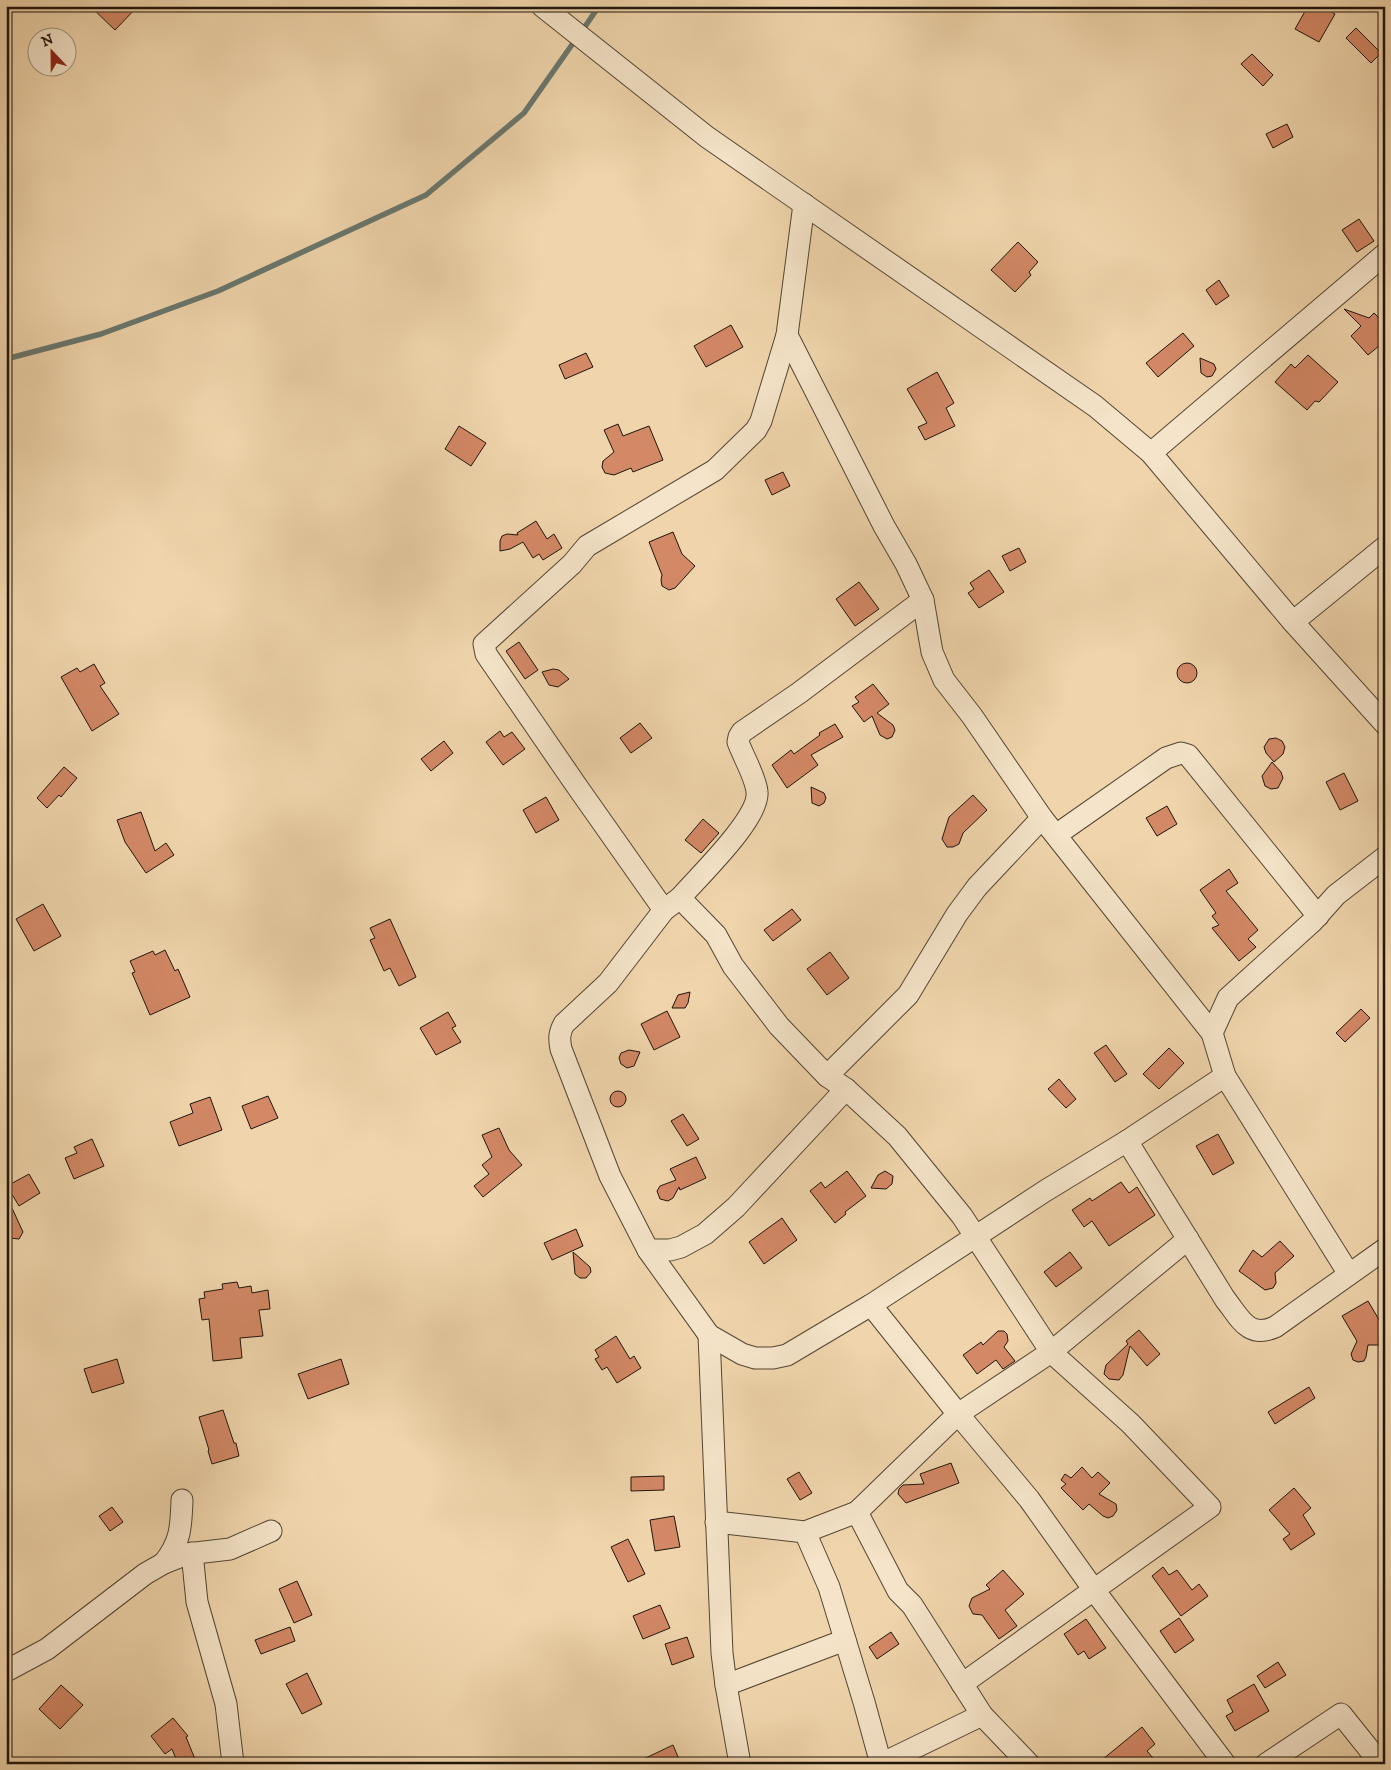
<svg xmlns="http://www.w3.org/2000/svg" width="1391" height="1770" font-family="'IM FELL DW Pica',serif">
<style>
.lines{fill:none;stroke-linecap:round;stroke-linejoin:round}
.stream{stroke:#69776e;stroke-width:5.5}
.building{fill:#d38866;stroke:#1f150a}
.minor-casing{stroke:#534532;stroke-width:23}
.minor{stroke:#f5e4c9;stroke-width:21}
</style>
<rect width="100%" height="100%" fill="#f0d5ac"/>
<filter id="stains"><feTurbulence type="fractalNoise" baseFrequency=".004" numOctaves="4"/><feColorMatrix values="0 0 0 0 .2 0 0 0 0 .09 0 0 0 0 .02 0 0 0 .5 -.17"/></filter>
<radialGradient id="worn" r=".72"><stop offset=".6" stop-color="#630" stop-opacity="0"/><stop offset="1" stop-color="#630" stop-opacity=".3"/></radialGradient>
<g class="lines">
<g class="stream">
<path d="M 582,31 L 599,6"/>
<path d="M 6,359 L 101,334 L 218,291 L 426,195 L 524,113 L 576,39"/>
</g>
</g>
<g class="building">
<path d="M 90,6 L 138,6 L 115,30 Z"/>
<path d="M 1308,6 L 1321,6 L 1335,14 L 1319,42 L 1295,29 Z"/>
<path d="M 1356,28 L 1381,53 L 1371,63 L 1346,38 Z"/>
<path d="M 1252,54 L 1273,75 L 1263,86 L 1241,64 Z"/>
<path d="M 1287,124 L 1293,137 L 1273,148 L 1266,134 Z"/>
<path d="M 1359,219 L 1374,241 L 1357,252 L 1342,230 Z"/>
<path d="M 1018,242 L 1038,262 L 1029,272 L 1031,275 L 1015,292 L 991,270 Z"/>
<path d="M 1219,280 L 1229,296 L 1216,305 L 1206,290 Z"/>
<path d="M 1344,309 L 1369,318 L 1374,313 L 1385,324 L 1385,341 L 1368,355 L 1351,336 L 1361,326 Z"/>
<path d="M 731,325 L 743,347 L 706,367 L 694,346 Z"/>
<path d="M 1183,333 L 1194,346 L 1158,377 L 1146,363 Z"/>
<path d="M 586,353 L 593,367 L 565,379 L 559,365 Z"/>
<path d="M 1308,355 L 1338,382 L 1319,402 L 1315,401 L 1307,410 L 1275,382 L 1291,364 L 1295,368 Z"/>
<path d="M 1200,358 L 1214,364 L 1216,369 L 1212,376 L 1207,377 L 1201,373 Z"/>
<path d="M 937,372 L 954,403 L 946,408 L 955,426 L 925,440 L 918,427 L 927,423 L 907,389 Z"/>
<path d="M 618,424 L 623,436 L 649,426 L 663,460 L 633,472 L 631,468 L 614,475 L 605,473 L 602,467 L 603,461 L 614,452 L 604,430 Z"/>
<path d="M 459,426 L 486,443 L 471,466 L 445,449 Z"/>
<path d="M 783,472 L 790,486 L 772,495 L 765,480 Z"/>
<path d="M 536,521 L 547,539 L 554,534 L 562,548 L 543,560 L 539,554 L 533,558 L 523,542 L 510,549 L 500,551 L 500,541 L 502,536 L 507,534 L 518,535 L 517,533 Z"/>
<path d="M 673,532 L 682,554 L 695,566 L 675,588 L 669,590 L 662,586 L 661,580 L 662,575 L 649,542 Z"/>
<path d="M 1019,548 L 1026,562 L 1010,571 L 1002,556 Z"/>
<path d="M 989,570 L 1004,592 L 979,608 L 968,593 L 974,589 L 970,583 Z"/>
<path d="M 859,582 L 879,609 L 855,626 L 836,599 Z"/>
<path d="M 519,642 L 538,670 L 525,679 L 506,651 Z"/>
<circle cx="1187" cy="673" r="10"/>
<path d="M 94,664 L 105,683 L 100,686 L 119,714 L 92,731 L 61,677 L 77,668 L 80,672 Z"/>
<path d="M 553,669 L 559,670 L 569,679 L 558,687 L 549,685 L 542,672 Z"/>
<path d="M 873,684 L 889,704 L 877,713 L 893,725 L 895,730 L 892,737 L 887,739 L 880,735 L 872,716 L 864,722 L 852,706 L 859,702 L 855,697 Z"/>
<path d="M 640,723 L 652,738 L 631,753 L 620,738 Z"/>
<path d="M 835,724 L 843,737 L 811,755 L 818,765 L 787,788 L 772,765 L 791,750 L 794,754 L 820,735 L 819,733 Z"/>
<path d="M 500,731 L 504,737 L 512,732 L 525,749 L 503,765 L 486,742 Z"/>
<path d="M 1276,738 L 1282,741 L 1285,747 L 1283,754 L 1274,762 L 1266,753 L 1264,747 L 1269,739 Z"/>
<path d="M 444,741 L 453,753 L 431,771 L 421,759 Z"/>
<path d="M 1272,762 L 1281,772 L 1283,778 L 1278,788 L 1271,789 L 1265,786 L 1262,776 Z"/>
<path d="M 64,767 L 77,778 L 61,797 L 59,795 L 47,808 L 37,798 Z"/>
<path d="M 1344,773 L 1358,801 L 1340,810 L 1326,782 Z"/>
<path d="M 811,787 L 824,793 L 826,798 L 824,803 L 819,806 L 812,803 Z"/>
<path d="M 973,795 L 987,810 L 963,833 L 959,844 L 953,847 L 947,847 L 942,839 L 949,817 Z"/>
<path d="M 546,797 L 559,820 L 536,833 L 523,810 Z"/>
<path d="M 1167,806 L 1177,824 L 1157,836 L 1146,818 Z"/>
<path d="M 141,812 L 155,851 L 166,843 L 174,855 L 146,873 L 125,842 L 117,820 Z"/>
<path d="M 703,819 L 719,833 L 701,853 L 685,840 Z"/>
<path d="M 1229,869 L 1238,883 L 1226,891 L 1258,930 L 1248,939 L 1256,947 L 1239,961 L 1212,928 L 1219,925 L 1212,916 L 1216,913 L 1200,890 Z"/>
<path d="M 43,904 L 61,936 L 34,951 L 16,919 Z"/>
<path d="M 792,909 L 801,920 L 773,941 L 764,930 Z"/>
<path d="M 390,919 L 416,977 L 399,986 L 390,968 L 384,971 L 370,940 L 375,938 L 370,928 Z"/>
<path d="M 165,950 L 175,971 L 178,969 L 190,997 L 150,1015 L 132,973 L 135,972 L 130,961 L 153,951 L 155,955 Z"/>
<path d="M 830,952 L 849,978 L 827,995 L 807,969 Z"/>
<path d="M 690,992 L 688,1003 L 685,1008 L 672,1008 L 678,995 Z"/>
<path d="M 1361,1009 L 1370,1018 L 1345,1042 L 1336,1033 Z"/>
<path d="M 667,1011 L 680,1037 L 654,1050 L 641,1024 Z"/>
<path d="M 448,1012 L 456,1026 L 452,1028 L 461,1042 L 436,1055 L 420,1028 Z"/>
<path d="M 1106,1045 L 1127,1074 L 1115,1082 L 1094,1053 Z"/>
<path d="M 1169,1048 L 1184,1063 L 1159,1089 L 1143,1074 Z"/>
<path d="M 629,1050 L 640,1052 L 634,1066 L 627,1068 L 621,1064 L 619,1058 L 621,1053 Z"/>
<path d="M 1059,1079 L 1076,1099 L 1066,1108 L 1048,1089 Z"/>
<circle cx="618" cy="1099" r="8"/>
<path d="M 268,1096 L 278,1118 L 251,1129 L 242,1106 Z"/>
<path d="M 210,1097 L 222,1130 L 179,1146 L 170,1122 L 193,1113 L 190,1104 Z"/>
<path d="M 683,1114 L 699,1139 L 687,1146 L 671,1121 Z"/>
<path d="M 499,1128 L 509,1150 L 522,1165 L 483,1197 L 474,1186 L 489,1174 L 482,1165 L 492,1157 L 482,1135 Z"/>
<path d="M 1218,1134 L 1234,1163 L 1213,1175 L 1196,1146 Z"/>
<path d="M 92,1139 L 104,1166 L 74,1179 L 65,1158 L 77,1153 L 74,1147 Z"/>
<path d="M 696,1157 L 706,1178 L 680,1190 L 679,1187 L 673,1198 L 668,1201 L 660,1199 L 657,1191 L 660,1186 L 676,1180 L 670,1169 Z"/>
<path d="M 847,1171 L 866,1196 L 845,1212 L 846,1214 L 835,1223 L 810,1191 L 821,1182 L 825,1188 Z"/>
<path d="M 885,1171 L 893,1176 L 892,1184 L 886,1189 L 871,1188 L 878,1175 Z"/>
<path d="M 29,1174 L 40,1193 L 19,1206 L 7,1186 Z"/>
<path d="M 1121,1182 L 1129,1193 L 1137,1187 L 1155,1215 L 1109,1246 L 1092,1221 L 1084,1227 L 1072,1210 L 1090,1198 L 1092,1201 Z"/>
<path d="M 6,1195 L 23,1232 L 19,1239 L 9,1238 L 6,1233 Z"/>
<path d="M 782,1218 L 797,1240 L 764,1264 L 749,1242 Z"/>
<path d="M 576,1229 L 583,1246 L 552,1260 L 544,1243 Z"/>
<path d="M 1280,1241 L 1294,1256 L 1275,1273 L 1276,1283 L 1273,1288 L 1265,1290 L 1239,1271 L 1253,1250 L 1262,1257 Z"/>
<path d="M 573,1252 L 590,1267 L 591,1272 L 586,1278 L 580,1278 L 575,1274 Z"/>
<path d="M 1070,1252 L 1082,1268 L 1056,1287 L 1044,1272 Z"/>
<path d="M 237,1282 L 239,1288 L 251,1286 L 252,1293 L 268,1290 L 270,1309 L 259,1310 L 263,1336 L 240,1338 L 242,1358 L 213,1361 L 209,1319 L 202,1320 L 199,1299 L 205,1298 L 204,1292 L 223,1289 L 222,1284 Z"/>
<path d="M 1368,1301 L 1385,1330 L 1385,1345 L 1368,1345 L 1366,1357 L 1364,1361 L 1358,1362 L 1353,1360 L 1351,1354 L 1357,1341 L 1342,1316 Z"/>
<path d="M 1139,1330 L 1160,1354 L 1147,1366 L 1130,1346 L 1123,1375 L 1119,1380 L 1109,1379 L 1104,1374 L 1106,1365 L 1128,1344 L 1126,1341 Z"/>
<path d="M 998,1331 L 1004,1331 L 1007,1334 L 1008,1341 L 1004,1347 L 1015,1361 L 1003,1369 L 996,1360 L 977,1374 L 963,1355 L 981,1342 L 983,1345 Z"/>
<path d="M 616,1336 L 630,1359 L 634,1356 L 641,1368 L 617,1383 L 607,1367 L 602,1370 L 595,1359 L 599,1357 L 595,1350 Z"/>
<path d="M 117,1359 L 124,1383 L 92,1393 L 84,1369 Z"/>
<path d="M 341,1359 L 349,1384 L 308,1399 L 298,1374 Z"/>
<path d="M 1309,1387 L 1315,1398 L 1275,1424 L 1268,1412 Z"/>
<path d="M 223,1410 L 234,1443 L 236,1443 L 239,1456 L 212,1464 L 208,1451 L 209,1450 L 199,1417 Z"/>
<path d="M 951,1463 L 959,1483 L 906,1503 L 898,1494 L 899,1489 L 903,1485 L 924,1484 L 920,1474 Z"/>
<path d="M 1082,1467 L 1092,1478 L 1098,1472 L 1110,1483 L 1099,1494 L 1116,1504 L 1117,1510 L 1113,1516 L 1108,1518 L 1103,1516 L 1089,1504 L 1083,1510 L 1061,1488 L 1066,1484 L 1061,1480 L 1065,1474 L 1071,1478 Z"/>
<path d="M 799,1472 L 812,1493 L 800,1500 L 787,1479 Z"/>
<path d="M 664,1476 L 664,1490 L 631,1491 L 631,1477 Z"/>
<path d="M 1294,1488 L 1311,1508 L 1303,1515 L 1315,1534 L 1291,1550 L 1283,1539 L 1290,1534 L 1269,1510 Z"/>
<path d="M 112,1507 L 123,1522 L 110,1531 L 99,1516 Z"/>
<path d="M 674,1516 L 680,1547 L 655,1551 L 650,1520 Z"/>
<path d="M 628,1539 L 645,1574 L 628,1582 L 611,1547 Z"/>
<path d="M 1163,1567 L 1169,1575 L 1177,1570 L 1192,1590 L 1199,1584 L 1208,1596 L 1181,1616 L 1152,1576 Z"/>
<path d="M 1003,1570 L 1024,1594 L 1005,1610 L 1017,1626 L 999,1639 L 982,1615 L 973,1614 L 969,1606 L 972,1598 L 990,1589 L 986,1585 Z"/>
<path d="M 297,1581 L 312,1615 L 294,1623 L 279,1589 Z"/>
<path d="M 660,1605 L 670,1628 L 643,1639 L 633,1616 Z"/>
<path d="M 1179,1618 L 1194,1640 L 1175,1653 L 1160,1631 Z"/>
<path d="M 1086,1619 L 1106,1648 L 1089,1659 L 1084,1651 L 1078,1655 L 1064,1634 Z"/>
<path d="M 290,1627 L 295,1641 L 261,1654 L 255,1640 Z"/>
<path d="M 891,1632 L 899,1644 L 877,1659 L 869,1647 Z"/>
<path d="M 687,1637 L 694,1657 L 672,1665 L 665,1644 Z"/>
<path d="M 1278,1662 L 1286,1675 L 1265,1688 L 1257,1676 Z"/>
<path d="M 307,1673 L 322,1704 L 302,1714 L 286,1684 Z"/>
<path d="M 1254,1684 L 1269,1711 L 1235,1731 L 1226,1716 L 1233,1712 L 1227,1700 Z"/>
<path d="M 61,1685 L 83,1705 L 60,1729 L 39,1709 Z"/>
<path d="M 173,1718 L 188,1736 L 186,1737 L 197,1764 L 178,1764 L 172,1749 L 165,1754 L 151,1736 Z"/>
<path d="M 1142,1727 L 1155,1744 L 1147,1751 L 1153,1758 L 1146,1764 L 1097,1764 Z"/>
<path d="M 673,1745 L 681,1764 L 633,1764 Z"/>
</g>
<g class="lines">
<g class="minor-casing">
<g id="minor">
<path d="M 542,6 L 707,137 L 1095,406 L 1151,453 L 1293,622 L 1385,724"/>
<path d="M 787,335 L 884,526 L 906,564 L 923,600 L 932,652 L 944,680 L 972,716 L 1042,818 L 1212,1033 L 1225,1076 L 1349,1274"/>
<path d="M 1151,453 L 1385,254"/>
<path d="M 1293,622 L 1385,547"/>
<path d="M 1056,835 L 1166,758 L 1181,753 L 1188,755 L 1318,916"/>
<path d="M 680,898 C 698,877 760,818 757,792 C 756,778 743,756 738,742 L 739,737 L 742,732 L 799,693 L 923,600"/>
<path d="M 664,910 L 576,785 L 486,654 L 484,644 L 572,564 L 587,546 L 715,470 L 756,430 L 761,421 L 787,335 L 804,204"/>
<path d="M 1212,1033 L 1228,998 L 1312,922 L 1336,895 L 1385,857"/>
<path d="M 827,1076 L 908,995 L 957,914 L 977,887 L 1042,818"/>
<path d="M 1127,1141 L 1225,1299 C 1240,1318 1248,1339 1275,1327 L 1385,1249"/>
<path d="M 648,1250 L 670,1250 L 681,1247 L 705,1234 L 736,1207 L 846,1089"/>
<path d="M 871,1305 L 958,1414 L 1029,1499 L 1094,1590 L 1225,1764"/>
<path d="M 709,1335 L 722,1653 L 726,1685 L 740,1764"/>
<path d="M 857,1512 L 958,1414 L 1051,1352 L 1188,1239"/>
<path d="M 716,1522 L 805,1532 L 857,1512 L 898,1591 L 912,1605 L 982,1715 L 1029,1764"/>
<path d="M 805,1532 L 829,1587 L 864,1702 L 881,1764"/>
<path d="M 192,1553 L 197,1602 L 226,1704 L 233,1764"/>
<path d="M 164,1563 C 181,1541 181,1527 182,1500"/>
<path d="M 6,1671 L 47,1649 L 145,1574 L 164,1563 L 187,1554 L 230,1549 L 271,1531"/>
<path d="M 962,1684 L 1210,1507 L 1131,1424 L 1051,1352 L 962,1216 L 897,1136 L 846,1089 L 827,1076 L 779,1026 L 733,966 L 716,935 L 680,898 L 664,910 L 608,983 L 564,1024 C 559,1033 559,1039 561,1049 L 610,1176 L 648,1250 L 709,1335 L 742,1354 L 755,1358 L 773,1358 L 787,1355 L 871,1305 L 1045,1191 L 1127,1141 L 1225,1076"/>
<path d="M 726,1685 L 845,1640"/>
<path d="M 881,1764 L 982,1715"/>
<path d="M 1266,1764 L 1341,1714 L 1381,1764"/>
</g>
</g>
<use href="#minor" class="minor"/>
</g>
<rect width="1391" height="1770" fill="none" stroke="#f0d5ac" stroke-width="25"/>
<rect x="8" y="8" width="1376" height="1755" fill="none" stroke="#1f150a" stroke-width="2.5"/>
<rect x="12" y="12" width="1366" height="1745" fill="none" stroke="#1f150a"/>
<g transform="translate(52 52) rotate(338)"><circle r="24" fill="#f5e4c9" stroke="#9f917d"/>
<path d="M0-4L9 19L0 12L-9 19Z" fill="#8f2418"/>
<text y="-8" font-size="14" font-weight="bold" text-anchor="middle" fill="#1f150a">N</text>
</g>
<rect width="100%" height="100%" filter="url(#stains)"/>
<rect width="100%" height="100%" fill="url(#worn)"/>
</svg>
